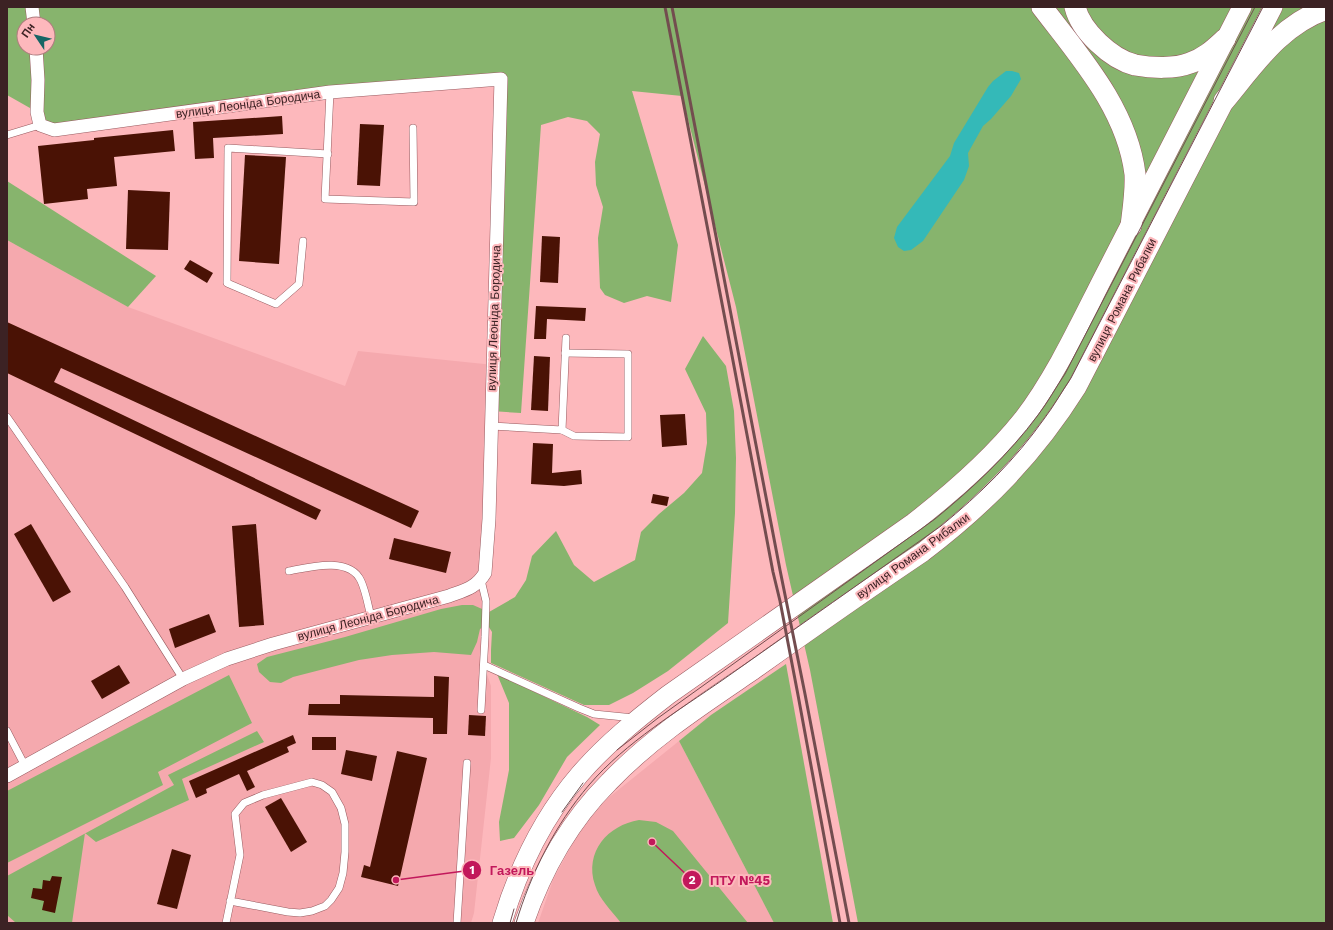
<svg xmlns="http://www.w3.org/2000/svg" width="1333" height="930" font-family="'Work Sans',sans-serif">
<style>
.built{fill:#f5a9ae}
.green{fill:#87b46d;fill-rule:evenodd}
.water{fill:#34b9b8}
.building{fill:#4a1205}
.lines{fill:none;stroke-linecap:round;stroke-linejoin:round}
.lane-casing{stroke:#985b60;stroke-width:8}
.street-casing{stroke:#985b60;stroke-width:14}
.secondary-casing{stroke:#985b60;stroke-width:20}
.primary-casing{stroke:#985b60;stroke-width:22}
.lane{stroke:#fff;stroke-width:7}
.street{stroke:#fff;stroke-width:13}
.secondary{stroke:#fff;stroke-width:19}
.primary{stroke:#fff;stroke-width:21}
.tram{stroke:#734d4f;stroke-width:1}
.rail{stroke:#734d4f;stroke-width:3}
.labels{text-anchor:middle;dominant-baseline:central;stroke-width:4;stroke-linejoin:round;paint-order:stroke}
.street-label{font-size:12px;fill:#3c2224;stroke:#fdb8bc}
.leader{fill:none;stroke:#c2185b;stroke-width:1.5}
.callout-dot{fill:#c2185b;stroke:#fdb8bc;stroke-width:1.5}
.mark-label{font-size:12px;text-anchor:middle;font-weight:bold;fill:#fff}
.callout-label{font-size:13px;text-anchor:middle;font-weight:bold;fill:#c2185b;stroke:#fdb8bc;stroke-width:4;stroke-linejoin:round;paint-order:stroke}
</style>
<rect width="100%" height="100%" fill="#fdb8bc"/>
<g class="built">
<path d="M 7,240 L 128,307 L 345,386 L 358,351 L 494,365 L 481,580 L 486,601 L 484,665 L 491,686 L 491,758 L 474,913 L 471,923 L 7,923 Z"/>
<path d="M 679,741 L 774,923 L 538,923 L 553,880 L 580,830 L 607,799 Z"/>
</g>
<g class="green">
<path d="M 7,7 L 1326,7 L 1326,923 L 858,923 L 810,670 L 786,565 L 736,307 L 682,96 L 632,91 L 678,245 L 671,302 L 647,296 L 624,303 L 605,295 L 600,288 L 598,238 L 603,207 L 596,185 L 595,162 L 600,134 L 587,121 L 568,117 L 541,125 L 521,413 L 491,411 L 501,79 L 489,79 L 54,130 L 37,112 L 7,95 ZM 24,24 L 48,24 L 48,48 L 24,48 Z"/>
<path d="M 7,181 L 156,276 L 128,307 L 7,240 Z"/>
<path d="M 703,336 L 726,366 L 734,411 L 736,458 L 735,513 L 728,623 L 668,671 L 633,693 L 609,705 L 584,705 L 491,663 L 491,650 L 492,632 L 487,624 L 480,629 L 477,642 L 471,655 L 434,652 L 392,655 L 359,660 L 293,677 L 281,683 L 270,682 L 259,672 L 257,664 L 267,657 L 345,637 L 441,609 L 462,605 L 473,605 L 489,612 L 515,597 L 526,580 L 532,556 L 556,531 L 574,565 L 594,582 L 635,560 L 641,532 L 659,514 L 684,493 L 702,473 L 707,443 L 706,413 L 685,369 Z"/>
<path d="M 786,664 L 833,923 L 774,923 L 679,741 L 711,715 Z"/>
<path d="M 497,674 L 587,717 L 600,725 L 567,757 L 539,805 L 514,838 L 500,841 L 499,822 L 509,770 L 509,703 Z"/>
<path d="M 229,675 L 252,723 L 158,772 L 163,785 L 7,863 L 7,791 Z"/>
<path d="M 257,731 L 264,742 L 182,779 L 189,800 L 96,842 L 85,833 L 72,923 L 16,923 L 7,915 L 7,876 L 174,785 L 168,775 Z"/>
<path d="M 639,820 L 656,822 L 673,831 L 748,923 L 621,923 C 612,911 599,899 595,885 C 584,852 608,825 639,820 Z"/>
</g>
<path class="water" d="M 1006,71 L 1012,71 L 1019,73 L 1021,79 L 1011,96 L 991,119 L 983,126 L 968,153 L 969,166 L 964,180 L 923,241 L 911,250 L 904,251 L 898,247 L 894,238 L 897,227 L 950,156 L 954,143 L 988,87 L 993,81 Z"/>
<g class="building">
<path d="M 282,116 L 283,134 L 213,138 L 214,158 L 195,159 L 193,122 Z"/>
<path d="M 360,124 L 384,125 L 380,186 L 357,185 Z"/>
<path d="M 173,130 L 175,151 L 114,157 L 117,186 L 87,189 L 88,199 L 44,204 L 38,146 L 94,140 L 94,138 Z"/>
<path d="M 245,155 L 286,157 L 279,264 L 239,261 Z"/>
<path d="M 128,190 L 170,192 L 168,250 L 126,249 Z"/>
<path d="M 542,236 L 560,237 L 558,283 L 540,282 Z"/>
<path d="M 190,260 L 213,273 L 207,283 L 184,269 Z"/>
<path d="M 536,306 L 586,308 L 585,321 L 547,319 L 546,339 L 534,339 Z"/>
<path d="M 7,322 L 419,511 L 411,528 L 61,368 L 54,382 L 321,510 L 316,520 L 7,373 Z"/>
<path d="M 534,356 L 550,357 L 548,411 L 531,410 Z"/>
<path d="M 685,414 L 687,445 L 662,447 L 660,415 Z"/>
<path d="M 533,443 L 553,444 L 552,473 L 581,470 L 582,484 L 564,486 L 531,484 Z"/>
<path d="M 653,494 L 669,497 L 667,506 L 651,503 Z"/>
<path d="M 31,524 L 71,592 L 53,602 L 14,534 Z"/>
<path d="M 256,524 L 264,625 L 239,627 L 232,526 Z"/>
<path d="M 394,538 L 451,552 L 446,573 L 389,559 Z"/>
<path d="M 209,614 L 216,632 L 175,648 L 169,629 Z"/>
<path d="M 119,665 L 130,683 L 102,699 L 91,681 Z"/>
<path d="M 434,676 L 449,677 L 447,734 L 433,734 L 433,718 L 308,715 L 309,704 L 340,704 L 340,695 L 434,697 Z"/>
<path d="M 469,715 L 486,716 L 485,736 L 468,735 Z"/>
<path d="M 293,735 L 296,743 L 287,747 L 289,752 L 247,771 L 255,787 L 247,791 L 239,774 L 206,789 L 207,793 L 196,798 L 189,781 Z"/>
<rect x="312" y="737" width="24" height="13"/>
<path d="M 346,750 L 377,756 L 372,781 L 341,774 Z"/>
<path d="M 397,751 L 427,758 L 398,886 L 361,877 L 364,865 L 370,867 Z"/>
<path d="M 281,798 L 307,842 L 291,852 L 265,807 Z"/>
<path d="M 172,849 L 191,855 L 177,909 L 157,904 Z"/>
<path d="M 52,876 L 62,877 L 55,913 L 42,910 L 44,901 L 31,898 L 33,888 L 42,889 L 43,880 L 50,881 Z"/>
</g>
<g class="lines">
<g class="lane-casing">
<g id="lane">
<path d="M 330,92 L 325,199 L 414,202 L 413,128"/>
<path d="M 7,135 L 40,125"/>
<path d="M 303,241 L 299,284 L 276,304 L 227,283 L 228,148 L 328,154"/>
<path d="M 7,417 L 125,587 L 183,679"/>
<path d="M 491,426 L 562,430 L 566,338"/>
<path d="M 562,430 L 574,436 L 628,437 L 628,354 L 565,353"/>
<path d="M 289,571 C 309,567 350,556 361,581 C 366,592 368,605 371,617"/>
<path d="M 484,665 L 579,708 L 594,714 L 634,718"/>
<path d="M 481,710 L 485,637 L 486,601 L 481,580"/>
<path d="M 7,731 L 25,766"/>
<path d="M 226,923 L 240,855 L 235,814 L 244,803 L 263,795 L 312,782 L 322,785 L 332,792 L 341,808 L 345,824 L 345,852 L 343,873 L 339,888 L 331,900 L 325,906 L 312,911 L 300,913 L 288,912 L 230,901"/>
<path d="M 457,923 L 467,763"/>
</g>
</g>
<g class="street-casing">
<g id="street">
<path d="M 32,7 L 34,24"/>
<path d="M 7,776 L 183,679 L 227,659 L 273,644 L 449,596 C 465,590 476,588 485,573 L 489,519 L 501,79 L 330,92 L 54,130 L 40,125 L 37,112 L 38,80 L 36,48"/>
</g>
</g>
<g class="secondary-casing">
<g id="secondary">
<path d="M 502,923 C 518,869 543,817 580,774 C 606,744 637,719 668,695 L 913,523 C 953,492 991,459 1023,419 C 1055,377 1079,325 1103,278 C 1150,188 1195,97 1242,7"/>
<path d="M 524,923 C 542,871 570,821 609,782 C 651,738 702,705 752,671 C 808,631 865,591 923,552 C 986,504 1035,454 1077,387 L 1273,7"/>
</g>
</g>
<g class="primary-casing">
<g id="primary">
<path d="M 1042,7 C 1080,57 1127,109 1135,174 C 1136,191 1133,209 1131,226"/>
<path d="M 1075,7 C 1081,31 1111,59 1135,65 C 1152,68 1175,69 1190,63 C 1205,58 1214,49 1225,39"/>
<path d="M 1224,101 C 1254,65 1280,25 1326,9"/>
</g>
</g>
<use href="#lane" class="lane"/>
<use href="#street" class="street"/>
<use href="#secondary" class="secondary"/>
<use href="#primary" class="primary"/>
<g class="tram">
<path d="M 617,750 L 658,718 L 935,519 C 973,488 1009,454 1038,415 C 1048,402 1056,387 1065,374 L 1255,7"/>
<path d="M 562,812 L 583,783"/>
<path d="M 510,923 L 514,909"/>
<path d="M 516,923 C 531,873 555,825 589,785 C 626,742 678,711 724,679 C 796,628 869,577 941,526 C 980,494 1015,460 1044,419 C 1054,406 1062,391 1071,378 L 1263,7"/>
</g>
<g class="rail">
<path d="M 665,7 L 730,345 L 773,572 L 780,601 L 798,695 L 840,923"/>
<path d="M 672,7 L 780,570 L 805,694 L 849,923"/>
</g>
</g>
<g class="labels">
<g class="street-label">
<text transform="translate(248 104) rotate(-8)">вулиця Леоніда Бородича</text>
<text transform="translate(1122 300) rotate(-63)">вулиця Романа Рибалки</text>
<text transform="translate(494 318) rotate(-88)">вулиця Леоніда Бородича</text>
<text transform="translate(913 556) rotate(-36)">вулиця Романа Рибалки</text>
<text transform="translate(368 618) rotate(-15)">вулиця Леоніда Бородича</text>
</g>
</g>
<path class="leader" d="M396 880L472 870M652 842L692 880"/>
<g class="callout-dot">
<circle cx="396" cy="880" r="4"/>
<circle cx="652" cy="842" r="4"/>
<circle cx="472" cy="870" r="10"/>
<circle cx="692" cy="880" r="10"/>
</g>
<g class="mark-label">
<text x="472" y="874">1</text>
<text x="692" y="884">2</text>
</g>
<g class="callout-label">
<text x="512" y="875">Газель</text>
<text x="740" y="885">ПТУ №45</text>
</g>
<rect width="1333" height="930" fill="none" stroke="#3c2224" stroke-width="16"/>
<g transform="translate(36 36) rotate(305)"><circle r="19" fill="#fdb8bc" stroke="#b07c7f"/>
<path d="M0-3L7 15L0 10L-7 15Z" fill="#166565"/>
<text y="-6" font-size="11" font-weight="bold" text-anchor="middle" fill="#3c2224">Пн</text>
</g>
</svg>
